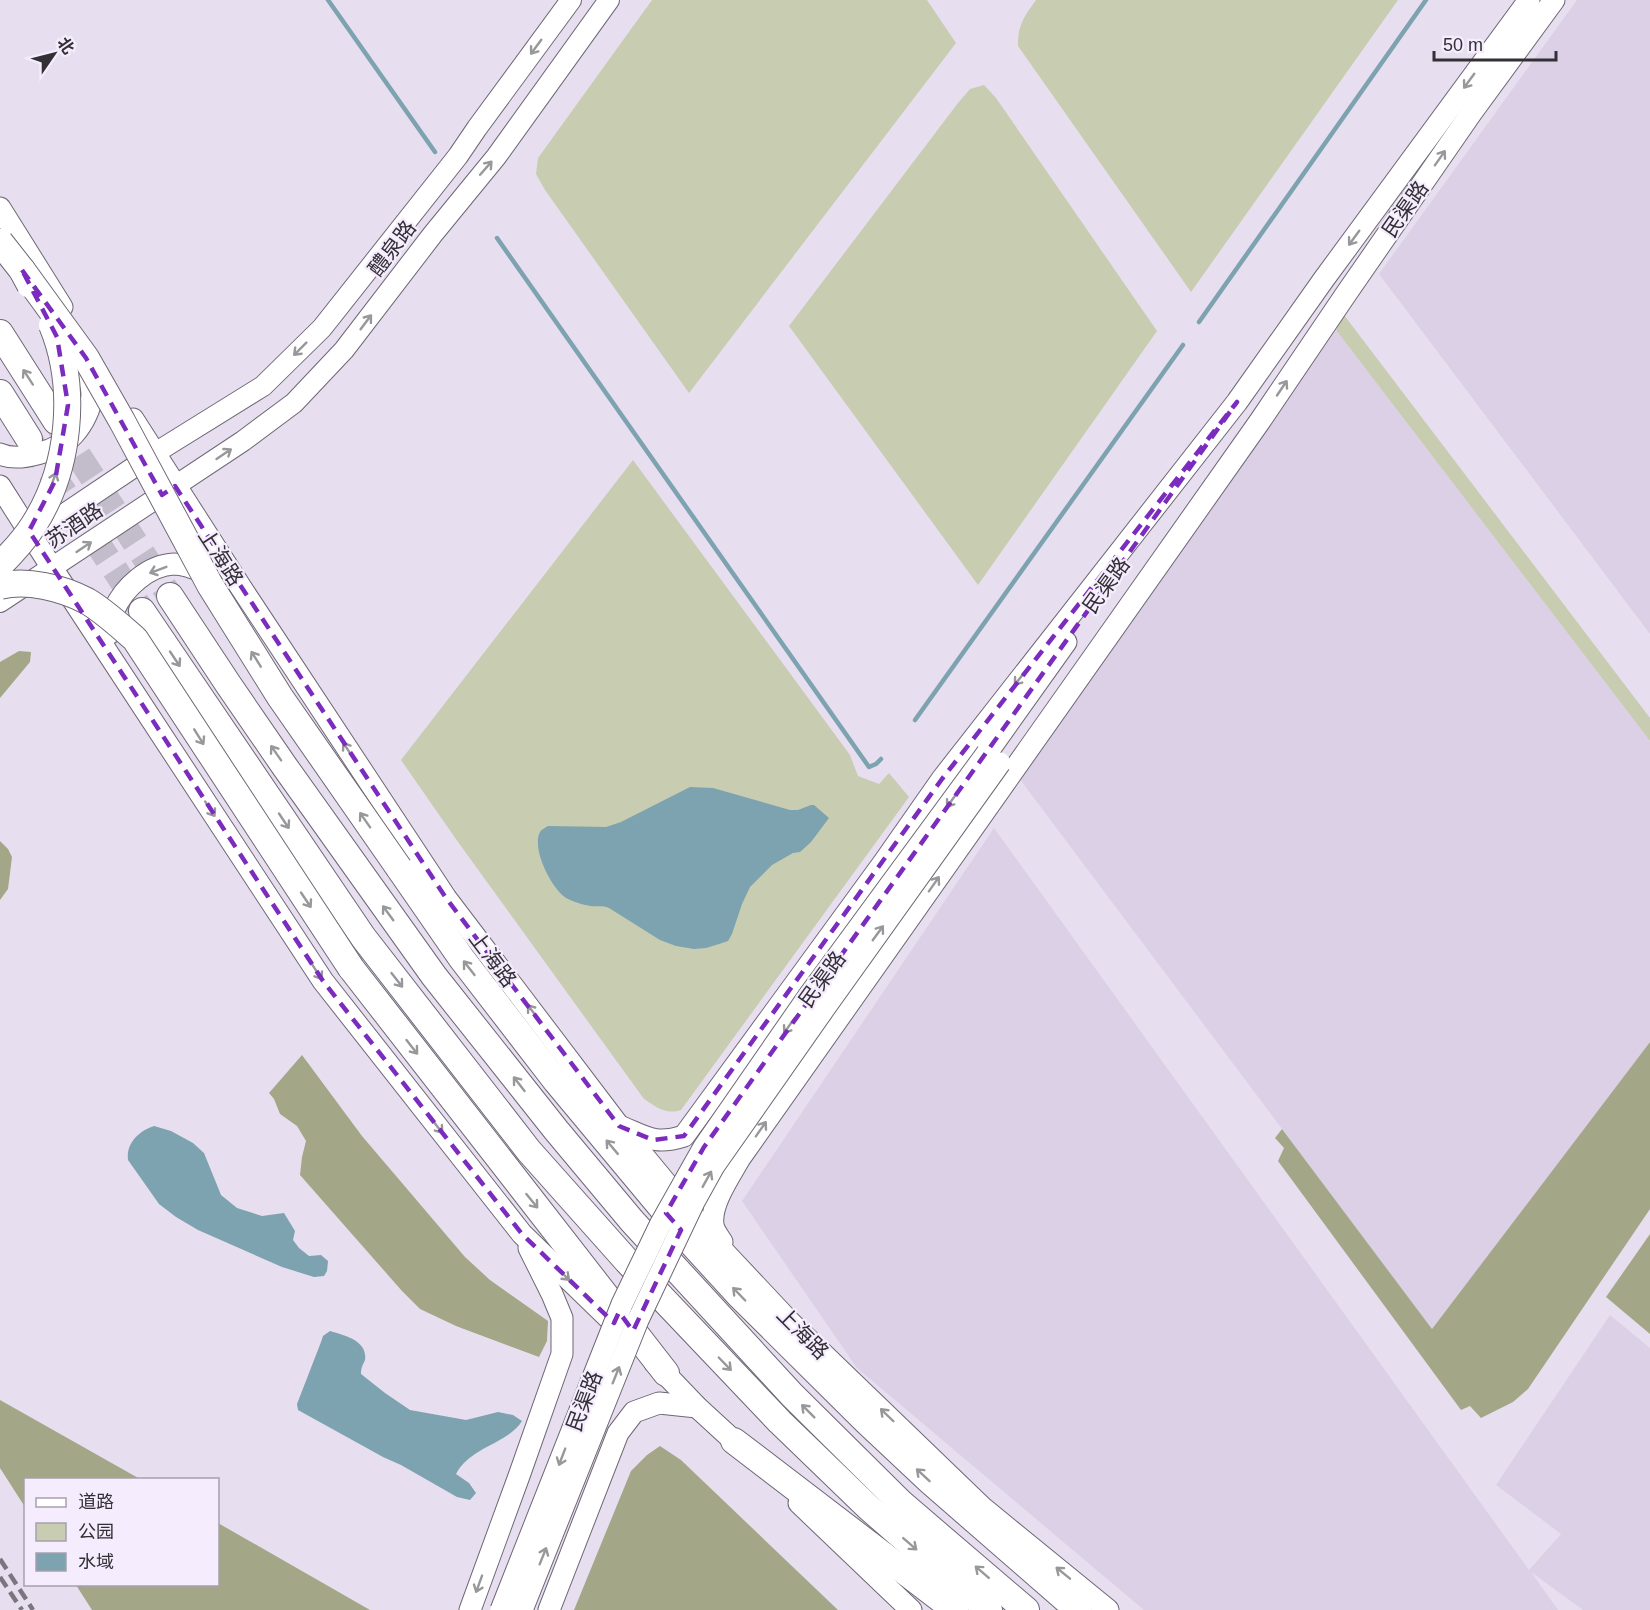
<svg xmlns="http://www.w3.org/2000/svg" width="1650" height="1610" font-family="Arial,'Noto Sans SC',sans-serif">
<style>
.built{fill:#dbd0e6}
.green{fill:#c8ccb1}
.forest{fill:#a3a787}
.water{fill:#7da2b0}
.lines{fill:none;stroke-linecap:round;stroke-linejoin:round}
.stream{stroke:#7da2b0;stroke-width:4.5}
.trunk-tunnel{stroke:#c3bcca;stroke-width:26;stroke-dasharray:26 13;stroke-linecap:butt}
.tertiary-casing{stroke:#6e6775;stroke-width:22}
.secondary-casing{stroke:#6e6775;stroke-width:23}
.trunk-casing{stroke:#6e6775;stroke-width:28}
.tertiary{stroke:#fff;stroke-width:20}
.secondary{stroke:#fff;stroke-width:21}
.trunk{stroke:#fff;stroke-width:26}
.rail{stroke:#7a757f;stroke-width:4.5;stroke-dasharray:12 6;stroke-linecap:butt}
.secondary-bridge-casing{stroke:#6e6775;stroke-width:23;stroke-linecap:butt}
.trunk-bridge-casing{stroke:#6e6775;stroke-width:28;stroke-linecap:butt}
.secondary-bridge{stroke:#fff;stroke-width:21}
.trunk-bridge{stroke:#fff;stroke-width:26}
.oneway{stroke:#98979a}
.marked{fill:none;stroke:#7b2cbf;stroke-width:4.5;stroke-dasharray:12 8;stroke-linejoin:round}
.labels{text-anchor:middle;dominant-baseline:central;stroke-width:4.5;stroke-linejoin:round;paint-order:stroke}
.street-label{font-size:21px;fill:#322f35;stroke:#f5ecfd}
</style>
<rect width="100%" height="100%" fill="#e7dfef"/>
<g class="built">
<path d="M 1577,0 L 1650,0 L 1650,634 L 1379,274 Z"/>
<path d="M 1336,330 L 1650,741 L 1650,1042 L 1432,1329 L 1019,778 Z"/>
<path d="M 994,828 L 1529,1570 L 1561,1534 L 1496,1485 L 1610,1315 L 1650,1348 L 1650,1610 L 1583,1610 L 1531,1572 L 1558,1610 L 1144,1610 L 857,1368 L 742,1201 Z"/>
</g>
<g class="green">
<path d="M 652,0 L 927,0 L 956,43 L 689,393 L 545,190 L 536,174 L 538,158 Z"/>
<path d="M 1036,0 L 1398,0 L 1191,292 L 1018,46 C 1017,26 1025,15 1036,0 Z"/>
<path d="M 984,85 L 996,98 L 1157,331 L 978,585 L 789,326 L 958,103 L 970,89 Z"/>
<path d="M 1344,315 L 1650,718 L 1650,741 L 1336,330 Z"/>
<path d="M 633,460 L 850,755 L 858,776 L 879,784 L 889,773 L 909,797 L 681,1110 C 666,1115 656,1107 644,1099 L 458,842 L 401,760 Z"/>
</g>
<g class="forest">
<path d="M 19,651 L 31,652 L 30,662 L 0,698 L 0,662 Z"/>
<path d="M 0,841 L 8,849 L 12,857 L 8,889 L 0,900 Z"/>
<path d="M 1650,1042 L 1650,1209 L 1528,1389 L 1513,1402 L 1481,1418 L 1470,1406 L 1461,1410 L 1278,1161 L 1284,1148 L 1275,1138 L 1282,1129 L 1432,1329 Z"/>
<path d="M 302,1055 L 362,1136 L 465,1257 L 490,1280 L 548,1321 L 547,1341 L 539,1357 L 456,1326 L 420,1309 L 402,1291 L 300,1175 L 302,1157 L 306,1141 L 297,1126 L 280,1114 L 274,1099 L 269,1093 Z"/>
<path d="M 1650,1234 L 1650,1334 L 1606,1297 Z"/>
<path d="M 0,1400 L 140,1479 L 26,1480 L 25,1507 L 0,1468 Z"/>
<path d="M 660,1446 L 681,1460 L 838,1610 L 574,1610 L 631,1471 L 647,1455 Z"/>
<path d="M 218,1523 L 370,1610 L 92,1610 L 76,1585 L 218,1584 Z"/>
</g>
<g class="water">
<path d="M 690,787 L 713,788 L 790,810 L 798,810 L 811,805 L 814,805 L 829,818 L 811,842 L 800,852 L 793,853 L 772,865 L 750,887 L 742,904 L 732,934 L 728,941 L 719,944 L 706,948 L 694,949 L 676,946 L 660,940 L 609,908 C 602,905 598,907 591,906 C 584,905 574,902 568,899 C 552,891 531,848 540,832 C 542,829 545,828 548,826 L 606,827 L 621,822 Z"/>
<path d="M 154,1126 L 171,1131 L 193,1143 L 204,1153 L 221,1195 L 237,1208 L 262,1216 L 284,1213 L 295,1231 L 293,1240 L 299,1248 L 309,1256 L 321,1255 L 328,1261 L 327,1271 L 324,1276 L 314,1277 L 282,1267 L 198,1230 L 176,1217 L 159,1204 L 128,1160 C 126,1143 139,1131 154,1126 Z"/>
<path d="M 330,1331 C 343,1335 368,1340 365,1360 C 363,1365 361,1367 361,1374 L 385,1393 L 410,1410 L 466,1420 L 498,1412 L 513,1415 L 522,1421 C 509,1443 470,1447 456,1474 L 469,1483 L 476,1493 L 470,1500 L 457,1497 L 401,1465 L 383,1457 L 298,1410 L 297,1404 L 321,1342 L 323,1336 Z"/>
</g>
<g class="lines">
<g class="stream">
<path d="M 328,0 L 435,152"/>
<path d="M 497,238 L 869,767 L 876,764 L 881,759"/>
<path d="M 1199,322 L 1426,0"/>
<path d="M 915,720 L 1183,345"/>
</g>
<g class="trunk-tunnel">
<path d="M 57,423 L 170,596"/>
<path d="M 29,439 L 142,611"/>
</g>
<g class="tertiary-casing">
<g id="tertiary">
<path d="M 27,539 L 155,453 L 263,386 L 322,328 L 458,156 L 477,128 L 571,0"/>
<path d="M 0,602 L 243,441 L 294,403 L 344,350 L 433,234 L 496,157 L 609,0"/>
</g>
</g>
<g class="secondary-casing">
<g id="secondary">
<path d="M 0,208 L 62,307"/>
<path d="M 133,419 L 240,586 L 446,898 L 619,1126 L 713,1240 L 790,1322 L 983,1508 L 1108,1610"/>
<path d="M 0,454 C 20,463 60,450 74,434 C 83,424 91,408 92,395 C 92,386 88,376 83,368"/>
<path d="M 0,486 L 52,568 L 323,981 L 522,1234 L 624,1333"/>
<path d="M 110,633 C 110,625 111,617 114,610 C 124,587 149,565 174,564 C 187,564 198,570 210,575"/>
<path d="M 987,753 L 1066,642"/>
<path d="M 622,1127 C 648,1138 656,1145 684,1136 L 884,862 L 942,779 L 1237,402 L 1324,279 L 1529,0"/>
<path d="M 722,1242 C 719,1237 714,1231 713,1225 C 710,1204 730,1176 740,1158 L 1260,421 L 1346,294 L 1472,112 L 1554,0"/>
<path d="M 655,1363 L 697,1407 L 746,1452"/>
<path d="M 799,1503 L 911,1610"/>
<path d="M 470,1610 L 519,1476 L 562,1354 L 562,1318 L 552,1294 L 529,1248"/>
<path d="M 549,1610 L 618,1433 L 634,1412 L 659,1403 L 697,1407"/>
</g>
</g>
<g class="trunk-casing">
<g id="trunk">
<path d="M 0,333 L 56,421"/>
<path d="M 0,393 L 29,439"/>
<path d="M 170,596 L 228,684 L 285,767 L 434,976 L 556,1130 L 632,1221 L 792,1395 L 901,1503 L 1026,1610"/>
<path d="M 142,611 L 363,937 L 529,1151 L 627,1261 L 780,1422 L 868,1507 L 930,1561 L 989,1610"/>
<path d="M 399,868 L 462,959 L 556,1081 L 686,1237 L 739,1295 L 866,1421 L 931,1482 L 1078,1610"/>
<path d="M 351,968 L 666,1373"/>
<path d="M 734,1441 L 955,1610"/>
</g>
</g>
<use href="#tertiary" class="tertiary"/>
<use href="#secondary" class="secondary"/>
<use href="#trunk" class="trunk"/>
<g class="rail">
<path d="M 0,1559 L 33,1610"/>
<path d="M 0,1577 L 22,1610"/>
</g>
<g class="secondary-bridge-casing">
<g id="secondary-bridge">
<path d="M 501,1610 L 622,1304 L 660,1225 L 704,1147 L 810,994 L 987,753"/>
<path d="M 522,1610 L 638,1320 L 694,1202 L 714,1166 L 824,1009 L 1000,763"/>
</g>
</g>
<g class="trunk-bridge-casing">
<g id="trunk-bridge">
<path d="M 0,242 L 22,270 L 30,285"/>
<path d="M 22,270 L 86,358 L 122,421 L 210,585 L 280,697 L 399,868"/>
<path d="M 0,565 C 12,553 24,540 33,526 C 70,469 78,388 52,325"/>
<path d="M 0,586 C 27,579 62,588 87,601 C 104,611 120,626 135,639 L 351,968"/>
</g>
</g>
<use href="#secondary-bridge" class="secondary-bridge"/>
<use href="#trunk-bridge" class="trunk-bridge"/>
</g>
<defs><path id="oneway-shaft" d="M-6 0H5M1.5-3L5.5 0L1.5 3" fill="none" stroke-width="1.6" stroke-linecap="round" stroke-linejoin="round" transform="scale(1.5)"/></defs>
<g class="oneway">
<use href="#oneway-shaft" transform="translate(536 47) rotate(126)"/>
<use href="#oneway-shaft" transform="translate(1469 81) rotate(126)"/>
<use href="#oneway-shaft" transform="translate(1440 158) rotate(-55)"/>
<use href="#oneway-shaft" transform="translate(486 168) rotate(-49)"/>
<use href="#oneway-shaft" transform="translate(1354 238) rotate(126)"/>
<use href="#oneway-shaft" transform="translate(366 322) rotate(-53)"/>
<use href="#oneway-shaft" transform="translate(300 349) rotate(135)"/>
<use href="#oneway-shaft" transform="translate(28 377) rotate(-123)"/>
<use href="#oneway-shaft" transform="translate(1282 388) rotate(-56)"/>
<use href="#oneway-shaft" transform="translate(224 454) rotate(-34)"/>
<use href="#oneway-shaft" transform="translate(53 481) rotate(-71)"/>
<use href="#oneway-shaft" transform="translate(84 547) rotate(-34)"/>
<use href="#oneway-shaft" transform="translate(158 570) rotate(159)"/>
<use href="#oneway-shaft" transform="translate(175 659) rotate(56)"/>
<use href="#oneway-shaft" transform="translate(256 659) rotate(-122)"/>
<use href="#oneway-shaft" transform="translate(1020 678) rotate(128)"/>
<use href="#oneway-shaft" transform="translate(199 737) rotate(58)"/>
<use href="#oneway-shaft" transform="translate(348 750) rotate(-123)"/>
<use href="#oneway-shaft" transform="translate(276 753) rotate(-125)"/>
<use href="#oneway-shaft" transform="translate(952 800) rotate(126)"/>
<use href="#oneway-shaft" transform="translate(210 809) rotate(57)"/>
<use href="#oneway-shaft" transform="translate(365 820) rotate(-125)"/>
<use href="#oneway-shaft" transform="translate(284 821) rotate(56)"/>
<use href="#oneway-shaft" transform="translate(934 884) rotate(-55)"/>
<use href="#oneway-shaft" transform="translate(306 900) rotate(56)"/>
<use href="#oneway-shaft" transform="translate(388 913) rotate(-126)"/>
<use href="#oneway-shaft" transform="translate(878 933) rotate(-54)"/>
<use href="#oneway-shaft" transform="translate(469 968) rotate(-128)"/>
<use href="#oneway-shaft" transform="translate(317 972) rotate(57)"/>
<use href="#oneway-shaft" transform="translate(397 980) rotate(52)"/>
<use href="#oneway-shaft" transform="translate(533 1012) rotate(-127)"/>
<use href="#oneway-shaft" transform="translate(789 1026) rotate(125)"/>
<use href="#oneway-shaft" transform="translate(412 1047) rotate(52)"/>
<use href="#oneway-shaft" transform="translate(519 1084) rotate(-128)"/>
<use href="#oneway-shaft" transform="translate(437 1126) rotate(52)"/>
<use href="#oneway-shaft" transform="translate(761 1129) rotate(-55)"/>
<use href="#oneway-shaft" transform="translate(612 1147) rotate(-130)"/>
<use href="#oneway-shaft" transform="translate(707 1179) rotate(-61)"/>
<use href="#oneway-shaft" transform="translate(532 1201) rotate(51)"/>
<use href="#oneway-shaft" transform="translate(563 1274) rotate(44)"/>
<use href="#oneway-shaft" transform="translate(739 1294) rotate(-134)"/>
<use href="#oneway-shaft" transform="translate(725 1364) rotate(46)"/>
<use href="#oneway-shaft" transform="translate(616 1375) rotate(-68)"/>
<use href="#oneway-shaft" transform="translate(808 1411) rotate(-135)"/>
<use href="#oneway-shaft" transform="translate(887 1415) rotate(-136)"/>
<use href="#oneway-shaft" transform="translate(562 1457) rotate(111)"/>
<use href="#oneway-shaft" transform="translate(923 1475) rotate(-137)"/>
<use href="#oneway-shaft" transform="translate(910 1544) rotate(41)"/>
<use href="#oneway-shaft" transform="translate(543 1556) rotate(-68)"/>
<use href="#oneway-shaft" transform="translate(982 1572) rotate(-139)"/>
<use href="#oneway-shaft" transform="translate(1063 1573) rotate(-141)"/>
<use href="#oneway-shaft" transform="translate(479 1584) rotate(110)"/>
</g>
<path class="marked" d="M 22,270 L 86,358 L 162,495 L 175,486 L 446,898 L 619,1126 L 653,1140 L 684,1136 L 942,779 L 1237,402 L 704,1147 L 666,1213 L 681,1230 L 633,1331 L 619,1312 L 614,1323 L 522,1234 L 323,981 L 29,531 L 55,481 L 68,405 L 57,337 Z"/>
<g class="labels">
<g class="street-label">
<text transform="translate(1405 209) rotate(-55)">民渠路</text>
<text transform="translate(392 248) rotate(-53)">醴泉路</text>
<text transform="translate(74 525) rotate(-34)">苏酒路</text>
<text transform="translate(221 557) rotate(57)">上海路</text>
<text transform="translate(1106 585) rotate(-54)">民渠路</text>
<text transform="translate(493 959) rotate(53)">上海路</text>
<text transform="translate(822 979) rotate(-54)">民渠路</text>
<text transform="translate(803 1333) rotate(45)">上海路</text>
<text transform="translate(584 1401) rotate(-69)">民渠路</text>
</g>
</g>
<rect x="24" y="1478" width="195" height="108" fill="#f5ecfd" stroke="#a7a0ad" stroke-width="1.5"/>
<rect x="36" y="1498" width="30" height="9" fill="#ffffff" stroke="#a7a0ad" stroke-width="1.5"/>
<text x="78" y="1508" font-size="18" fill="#322f35">道路</text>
<rect x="36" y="1523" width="30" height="18" fill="#c8ccb1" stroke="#a7a0ad" stroke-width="1.5"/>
<text x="78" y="1538" font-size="18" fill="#322f35">公园</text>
<rect x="36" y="1553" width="30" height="18" fill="#7da2b0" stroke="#a7a0ad" stroke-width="1.5"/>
<text x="78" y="1568" font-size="18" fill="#322f35">水域</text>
<g transform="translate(54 54) rotate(55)" stroke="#f5ecfd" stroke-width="4.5" paint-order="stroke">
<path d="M0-4.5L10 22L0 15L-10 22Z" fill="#322f35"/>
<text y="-9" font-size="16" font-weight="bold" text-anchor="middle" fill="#322f35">北</text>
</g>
<path d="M1434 51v9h122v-9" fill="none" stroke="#322f35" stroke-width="3"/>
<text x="1443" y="51" font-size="18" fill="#322f35" stroke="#f5ecfd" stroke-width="4.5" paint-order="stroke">50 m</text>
</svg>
